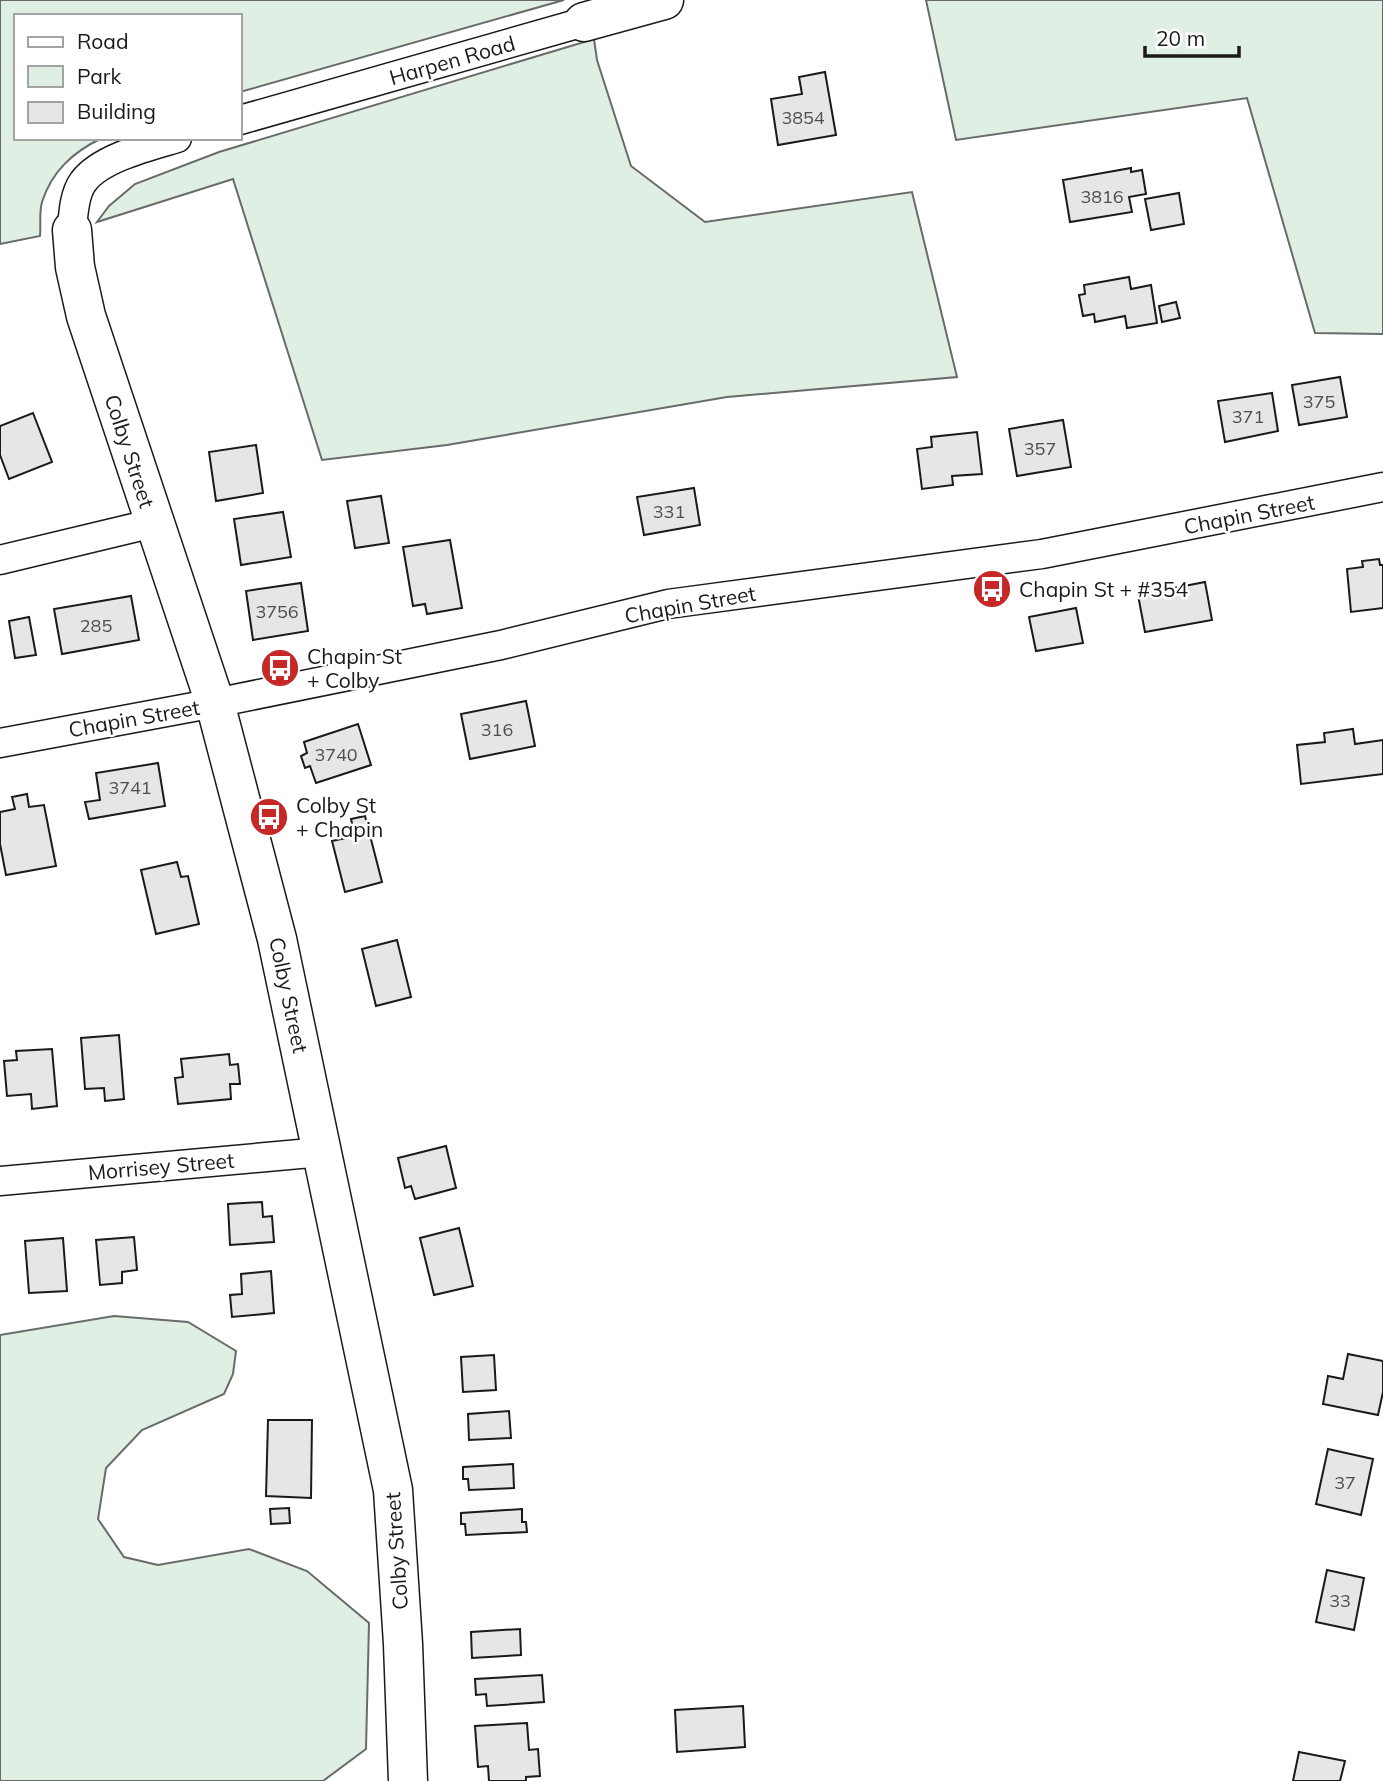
<svg xmlns="http://www.w3.org/2000/svg" width="1383" height="1781" font-family="Mulish,sans-serif">
<style>
.green{fill:#e0efe3;stroke:#6a6a6a;stroke-width:2}
.building{fill:#e6e6e6;stroke:#1a1a1a;stroke-width:2}
.lines{fill:none;stroke-linecap:round;stroke-linejoin:round}
.street-casing{stroke:#1a1a1a;stroke-width:31}
.secondary-casing{stroke:#1a1a1a;stroke-width:41}
.street{stroke:#fff;stroke-width:28}
.secondary{stroke:#fff;stroke-width:38}
.labels{text-anchor:middle;dominant-baseline:central;stroke-width:5;stroke-linejoin:round;paint-order:stroke}
.number-label{font-size:18px;fill:#4d4d4d}
.street-label{font-size:21px;fill:#1a1a1a;stroke:#fff}
.poi-label{font-size:21px;fill:#1a1a1a;stroke:#fff;text-anchor:start}
</style>
<rect width="100%" height="100%" fill="#fff"/>
<g class="green">
<path d="M 0,0 L 564,0 L 240,92 L 240,16 L 16,16 L 16,138 L 102,138 C 73,152 52,171 42,202 C 39,212 41,226 40,236 L 0,244 Z"/>
<path d="M 926,0 L 1383,0 L 1383,334 L 1315,333 L 1247,98 L 956,140 Z"/>
<path d="M 594,39 L 597,60 L 631,166 L 705,222 L 912,192 L 957,377 L 727,397 L 447,445 L 322,460 L 233,179 L 97,222 L 109,206 L 135,184 L 219,152 Z"/>
<path d="M 114,1316 L 188,1322 L 236,1351 L 233,1374 L 224,1394 L 142,1430 L 106,1468 L 98,1519 L 124,1557 L 158,1565 L 249,1549 L 307,1571 L 369,1623 L 366,1749 L 323,1781 L 0,1781 L 0,1335 Z"/>
</g>
<g class="building">
<path d="M 825,72 L 836,135 L 778,145 L 771,99 L 802,94 L 799,77 Z"/>
<path d="M 1131,168 L 1131,172 L 1142,170 L 1146,194 L 1129,197 L 1132,212 L 1070,222 L 1063,180 Z"/>
<path d="M 1179,193 L 1184,224 L 1151,230 L 1145,199 Z"/>
<path d="M 1129,277 L 1131,289 L 1151,285 L 1157,323 L 1127,328 L 1125,316 L 1095,322 L 1094,314 L 1083,316 L 1079,295 L 1085,294 L 1084,285 Z"/>
<path d="M 1176,302 L 1180,318 L 1162,322 L 1159,306 Z"/>
<path d="M 1340,377 L 1347,417 L 1299,425 L 1292,385 Z"/>
<path d="M 1272,393 L 1278,431 L 1225,442 L 1218,401 Z"/>
<path d="M 33,413 L 52,462 L 9,479 L 0,455 L 0,426 Z"/>
<path d="M 1063,420 L 1071,467 L 1017,476 L 1009,429 Z"/>
<path d="M 977,432 L 982,474 L 952,476 L 953,485 L 922,489 L 917,449 L 932,447 L 931,437 Z"/>
<path d="M 256,445 L 263,493 L 216,501 L 209,452 Z"/>
<path d="M 694,488 L 700,525 L 644,535 L 637,497 Z"/>
<path d="M 381,496 L 389,543 L 355,548 L 347,501 Z"/>
<path d="M 283,512 L 291,557 L 241,565 L 234,519 Z"/>
<path d="M 450,540 L 462,608 L 427,614 L 425,604 L 413,606 L 403,547 Z"/>
<path d="M 1379,559 L 1380,565 L 1383,565 L 1383,608 L 1351,612 L 1347,569 L 1363,567 L 1362,561 Z"/>
<path d="M 1205,582 L 1212,620 L 1145,632 L 1138,595 Z"/>
<path d="M 301,583 L 308,631 L 253,640 L 246,591 Z"/>
<path d="M 131,596 L 139,640 L 62,654 L 54,609 Z"/>
<path d="M 1076,608 L 1083,643 L 1036,651 L 1029,617 Z"/>
<path d="M 29,617 L 36,655 L 15,658 L 9,621 Z"/>
<path d="M 526,701 L 535,746 L 470,759 L 461,714 Z"/>
<path d="M 358,724 L 371,765 L 316,783 L 310,766 L 305,768 L 301,756 L 307,753 L 304,742 Z"/>
<path d="M 1353,729 L 1355,744 L 1383,740 L 1383,774 L 1301,784 L 1297,745 L 1325,742 L 1324,733 Z"/>
<path d="M 158,763 L 165,806 L 89,819 L 85,802 L 100,800 L 96,773 Z"/>
<path d="M 27,794 L 29,807 L 44,805 L 56,866 L 6,875 L 0,844 L 0,812 L 15,809 L 12,797 Z"/>
<path d="M 365,816 L 382,882 L 345,892 L 332,841 L 355,836 L 351,819 Z"/>
<path d="M 177,862 L 181,877 L 188,876 L 199,924 L 156,934 L 141,870 Z"/>
<path d="M 397,940 L 411,997 L 376,1006 L 362,949 Z"/>
<path d="M 119,1035 L 124,1099 L 105,1101 L 104,1088 L 85,1089 L 81,1038 Z"/>
<path d="M 52,1049 L 57,1106 L 32,1109 L 31,1094 L 7,1096 L 4,1061 L 17,1060 L 16,1051 Z"/>
<path d="M 229,1054 L 230,1065 L 238,1064 L 240,1084 L 230,1084 L 231,1099 L 178,1104 L 175,1078 L 183,1077 L 181,1059 Z"/>
<path d="M 446,1146 L 456,1188 L 415,1199 L 411,1186 L 405,1188 L 398,1158 Z"/>
<path d="M 262,1202 L 263,1217 L 272,1216 L 274,1242 L 230,1245 L 228,1204 Z"/>
<path d="M 459,1228 L 473,1286 L 434,1295 L 420,1238 Z"/>
<path d="M 134,1237 L 137,1270 L 122,1272 L 122,1283 L 100,1285 L 96,1240 Z"/>
<path d="M 63,1238 L 67,1291 L 29,1293 L 25,1241 Z"/>
<path d="M 271,1271 L 274,1313 L 232,1317 L 230,1295 L 242,1294 L 241,1274 Z"/>
<path d="M 1348,1354 L 1383,1361 L 1383,1392 L 1378,1415 L 1323,1404 L 1328,1376 L 1343,1379 Z"/>
<path d="M 494,1355 L 496,1390 L 463,1392 L 461,1357 Z"/>
<path d="M 509,1411 L 511,1438 L 469,1440 L 468,1414 Z"/>
<path d="M 268,1420 L 312,1420 L 311,1498 L 266,1496 Z"/>
<path d="M 1328,1449 L 1373,1459 L 1361,1515 L 1316,1504 Z"/>
<path d="M 513,1464 L 514,1488 L 469,1490 L 468,1479 L 463,1479 L 463,1467 Z"/>
<path d="M 289,1508 L 290,1523 L 271,1524 L 270,1509 Z"/>
<path d="M 522,1509 L 522,1522 L 526,1522 L 527,1532 L 466,1535 L 465,1524 L 461,1524 L 461,1513 Z"/>
<path d="M 1327,1570 L 1364,1578 L 1354,1630 L 1316,1622 Z"/>
<path d="M 520,1629 L 521,1655 L 472,1658 L 471,1632 Z"/>
<path d="M 542,1675 L 544,1702 L 487,1706 L 486,1694 L 476,1695 L 475,1679 Z"/>
<path d="M 743,1706 L 745,1747 L 677,1752 L 675,1710 Z"/>
<path d="M 527,1723 L 529,1750 L 538,1749 L 540,1776 L 526,1777 L 526,1781 L 489,1781 L 488,1766 L 478,1767 L 475,1726 Z"/>
<path d="M 1299,1752 L 1345,1761 L 1340,1781 L 1293,1781 Z"/>
</g>
<g class="lines">
<g class="street-casing">
<g id="street">
<path d="M 240,120 L 584,22"/>
<path d="M 72,230 C 73,216 74,194 83,182 C 100,158 150,146 177,138"/>
<path d="M 0,560 L 154,523"/>
<path d="M 0,743 L 215,703 L 501,645 L 668,604 L 1042,554 L 1383,487"/>
<path d="M 0,1181 L 322,1152"/>
</g>
</g>
<g class="secondary-casing">
<g id="secondary">
<path d="M 584,22 L 664,0"/>
<path d="M 72,230 L 75,267 L 86,316 L 215,703 L 277,939 L 393,1490 L 403,1644 L 408,1781"/>
</g>
</g>
<use href="#street" class="street"/>
<use href="#secondary" class="secondary"/>
</g>
<defs>
<g id="bus-disc" transform="scale(2.0125)"><circle r="9.5" fill="#c62828" stroke="#fff"/><path d="M-5-6H5V4H4V6H2V4H-2V6H-4V4H-5ZM-3.5-4V0h7V-4ZM-3.5 1.2v1.5H-2V1.2ZM2 1.2v1.5H3.5V1.2Z" fill="#fff"/></g>
</defs>
<g fill-rule="evenodd">
<use href="#bus-disc" x="992" y="589"/>
<use href="#bus-disc" x="280" y="668"/>
<use href="#bus-disc" x="269" y="817"/>
</g>
<g class="labels">
<g class="number-label">
<text x="803" y="117">3854</text>
<text x="1102" y="196">3816</text>
<text x="1319" y="401">375</text>
<text x="1248" y="416">371</text>
<text x="1040" y="448">357</text>
<text x="669" y="511">331</text>
<text x="277" y="611">3756</text>
<text x="96" y="625">285</text>
<text x="497" y="729">316</text>
<text x="336" y="754">3740</text>
<text x="130" y="787">3741</text>
<text x="1345" y="1482">37</text>
<text x="1340" y="1600">33</text>
</g>
<g class="street-label">
<text transform="translate(452 60) rotate(-16)">Harpen Road</text>
<text transform="translate(130 451) rotate(72)">Colby Street</text>
<text transform="translate(1249 514) rotate(-11)">Chapin Street</text>
<text transform="translate(690 604) rotate(-10)">Chapin Street</text>
<text transform="translate(134 718) rotate(-10)">Chapin Street</text>
<text transform="translate(289 995) rotate(78)">Colby Street</text>
<text transform="translate(161 1166) rotate(-5)">Morrisey Street</text>
<text transform="translate(396 1551) rotate(-94)">Colby Street</text>
</g>
<g class="poi-label">
<text x="1019" y="589">Chapin St + #354</text>
<text x="307" y="656">Chapin St<tspan x="307" dy="24">+ Colby</tspan></text>
<text x="296" y="805">Colby St<tspan x="296" dy="24">+ Chapin</tspan></text>
</g>
</g>
<rect x="14" y="14" width="228" height="126" fill="#ffffff" stroke="#a3a3a3" stroke-width="2"/>
<rect x="28" y="37" width="35" height="10" fill="#ffffff" stroke="#a3a3a3" stroke-width="2"/>
<text x="77" y="49" font-size="21" fill="#1a1a1a">Road</text>
<rect x="28" y="66" width="35" height="21" fill="#e0efe3" stroke="#a3a3a3" stroke-width="2"/>
<text x="77" y="84" font-size="21" fill="#1a1a1a">Park</text>
<rect x="28" y="102" width="35" height="21" fill="#e6e6e6" stroke="#a3a3a3" stroke-width="2"/>
<text x="77" y="119" font-size="21" fill="#1a1a1a">Building</text>
<path d="M1145 46v10h94v-10" fill="none" stroke="#1a1a1a" stroke-width="3.5"/>
<text x="1156" y="46" font-size="21" fill="#1a1a1a" stroke="#ffffff" stroke-width="5" paint-order="stroke">20 m</text>
</svg>
